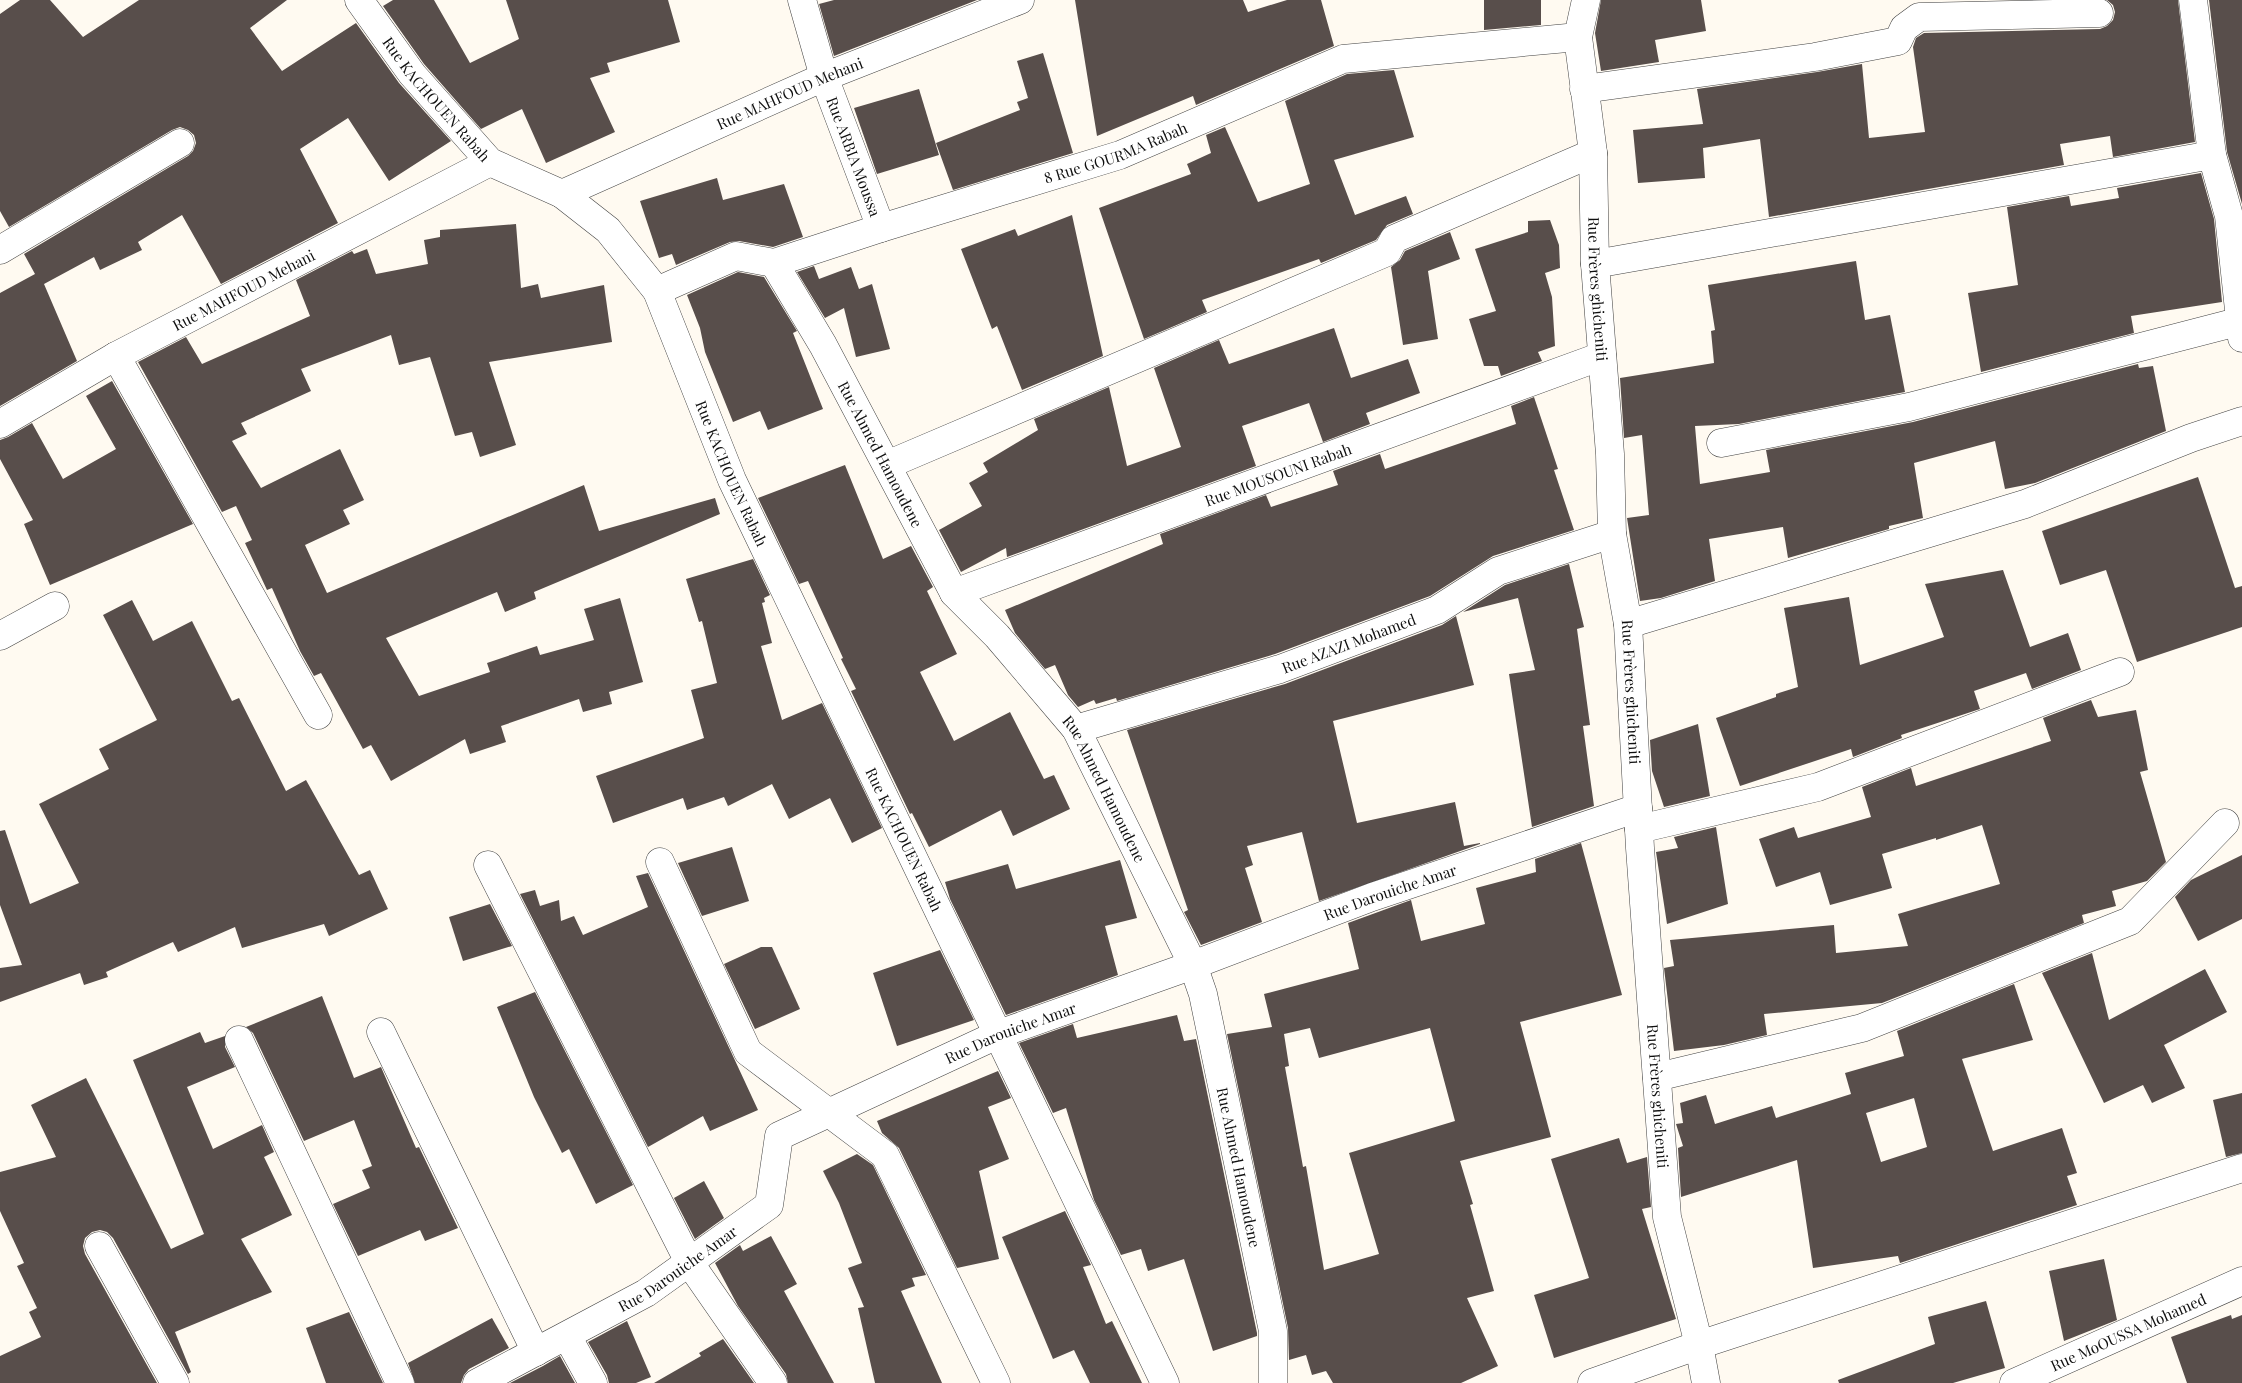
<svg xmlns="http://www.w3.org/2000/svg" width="2242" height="1383" font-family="'Playfair Display',serif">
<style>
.building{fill:#584e4b;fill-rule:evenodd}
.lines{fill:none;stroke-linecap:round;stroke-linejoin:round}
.street-casing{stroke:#424242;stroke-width:29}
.street{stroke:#fff;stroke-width:28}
.labels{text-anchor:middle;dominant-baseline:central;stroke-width:5;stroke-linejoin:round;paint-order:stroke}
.street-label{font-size:15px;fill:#0f0f0f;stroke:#fff}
</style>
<rect width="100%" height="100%" fill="#fffaf1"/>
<g class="building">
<path d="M 20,0 L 50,0 L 83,37 L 139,0 L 287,0 L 250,28 L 282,71 L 356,23 L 399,83 L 451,141 L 389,181 L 348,118 L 300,149 L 338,223 L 221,284 L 182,215 L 138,242 L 142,250 L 100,270 L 94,257 L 44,284 L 77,361 L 0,406 L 0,293 L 35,274 L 24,254 L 188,156 L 193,151 L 196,143 L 194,135 L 188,130 L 180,127 L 172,130 L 9,227 L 0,211 L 0,14 Z"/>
<path d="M 393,0 L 434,0 L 470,63 L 519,39 L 506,0 L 668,0 L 680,42 L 607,63 L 610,72 L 590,78 L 615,132 L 546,163 L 522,109 L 481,129 L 424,64 L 383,6 Z"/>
<path d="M 834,0 L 977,0 L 834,56 L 819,4 Z"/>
<path d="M 1075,0 L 1243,0 L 1248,12 L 1287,0 L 1321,0 L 1334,46 L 1196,105 L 1193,96 L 1097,136 Z"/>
<path d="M 1484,0 L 1541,0 L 1541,25 L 1484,30 Z"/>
<path d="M 1601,0 L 1701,0 L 1706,31 L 1655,40 L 1659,62 L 1601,71 L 1595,33 Z"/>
<path d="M 2107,0 L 2178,0 L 2195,142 L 2113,157 L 2110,136 L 2060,144 L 2064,165 L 1769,217 L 1760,139 L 1703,148 L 1705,178 L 1638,183 L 1633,130 L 1703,124 L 1697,89 L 1817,72 L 1862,64 L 1869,138 L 1925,132 L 1913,47 L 1916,38 L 1924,33 L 2100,29 L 2107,26 L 2113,20 L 2115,12 L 2113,5 Z"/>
<path d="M 2209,0 L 2242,0 L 2242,204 L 2227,152 Z"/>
<path d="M 1043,53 L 1073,153 L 953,190 L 936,143 L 1020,110 L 1017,102 L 1028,98 L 1017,61 Z"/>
<path d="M 1394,70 L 1414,137 L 1334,160 L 1355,215 L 1406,196 L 1413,214 L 1387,225 L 1376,240 L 1321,263 L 1319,259 L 1202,300 L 1207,312 L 1144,339 L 1099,208 L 1191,174 L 1187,164 L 1211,153 L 1206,135 L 1225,127 L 1258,202 L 1310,184 L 1285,101 L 1347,74 Z"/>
<path d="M 919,89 L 939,155 L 877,174 L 854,108 Z"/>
<path d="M 2201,173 L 2214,219 L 2222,302 L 2131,316 L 2134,333 L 1981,372 L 1968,293 L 2018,285 L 2007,207 L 2069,196 L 2071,206 L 2119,198 L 2117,188 Z"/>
<path d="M 717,178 L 723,200 L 784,184 L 803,237 L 773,247 L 739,241 L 730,242 L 676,265 L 672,254 L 659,258 L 640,201 Z"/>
<path d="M 1072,215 L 1103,356 L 1022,390 L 997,326 L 992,329 L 961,249 L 1015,229 L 1018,236 Z"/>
<path d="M 1550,220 L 1559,245 L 1560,268 L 1545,273 L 1552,297 L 1555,346 L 1538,352 L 1542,361 L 1501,376 L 1498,366 L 1484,366 L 1469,319 L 1496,311 L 1475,249 L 1528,232 L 1528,221 Z"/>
<path d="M 516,224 L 521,288 L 538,284 L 541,298 L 604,285 L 612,342 L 489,362 L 516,445 L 480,457 L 472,432 L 455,436 L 430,357 L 399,365 L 391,335 L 301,369 L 311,391 L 241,423 L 247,434 L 232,441 L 261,488 L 340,449 L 364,500 L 343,510 L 350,524 L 305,545 L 327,593 L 584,485 L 599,531 L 715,498 L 720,514 L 534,592 L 536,599 L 505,612 L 497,592 L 386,638 L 419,696 L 490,672 L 487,663 L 537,646 L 540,655 L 594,640 L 584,609 L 620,598 L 643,682 L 609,692 L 612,704 L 583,712 L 579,699 L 501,726 L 506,742 L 470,754 L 465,739 L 391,781 L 371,745 L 363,749 L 321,673 L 314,676 L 300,651 L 272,588 L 267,590 L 245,543 L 252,540 L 236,506 L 222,512 L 138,362 L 186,337 L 202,364 L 310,316 L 296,280 L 352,251 L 354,254 L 367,249 L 376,274 L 428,264 L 424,240 L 440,237 L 440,230 Z"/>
<path d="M 1450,232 L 1460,259 L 1428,271 L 1438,339 L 1403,345 L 1391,267 L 1400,260 L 1405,251 Z"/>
<path d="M 1856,261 L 1865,320 L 1890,315 L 1905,392 L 1739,424 L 1695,426 L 1700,484 L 1770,472 L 1766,450 L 1913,422 L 2138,364 L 2139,368 L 2153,366 L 2166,431 L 2035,483 L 2005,489 L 1995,441 L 1914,463 L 1923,518 L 1889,526 L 1889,529 L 1788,558 L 1783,527 L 1709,539 L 1715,581 L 1661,598 L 1640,601 L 1627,518 L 1649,515 L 1642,435 L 1624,438 L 1620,378 L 1714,363 L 1711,331 L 1715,330 L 1708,285 Z"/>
<path d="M 814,266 L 819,279 L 851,267 L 859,289 L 872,284 L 890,349 L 856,357 L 844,308 L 825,318 L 797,272 Z"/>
<path d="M 738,272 L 764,277 L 797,331 L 793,333 L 823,409 L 768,430 L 760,411 L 733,422 L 705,352 L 700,328 L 687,295 Z"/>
<path d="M 1334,328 L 1351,378 L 1408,359 L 1420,393 L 1366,413 L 1370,424 L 1323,442 L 1309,403 L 1242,426 L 1256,466 L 1007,557 L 1006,548 L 961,572 L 939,530 L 982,506 L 969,483 L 988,472 L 983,463 L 1038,430 L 1034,419 L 1109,387 L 1127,466 L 1181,447 L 1154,368 L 1219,340 L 1229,364 Z"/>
<path d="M 112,381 L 193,524 L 50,585 L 24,524 L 33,520 L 0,459 L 0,440 L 8,437 L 32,423 L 63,479 L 116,449 L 86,396 Z"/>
<path d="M 1534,397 L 1558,469 L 1554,470 L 1574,530 L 1493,556 L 1430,596 L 1275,654 L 1117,701 L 1116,698 L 1096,704 L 1094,700 L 1078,707 L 1068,695 L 1055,665 L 1045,669 L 1015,633 L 1005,610 L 1163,544 L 1160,534 L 1266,495 L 1271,507 L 1338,485 L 1333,471 L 1380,454 L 1385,469 L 1516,424 L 1511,406 Z"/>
<path d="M 845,465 L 883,559 L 911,546 L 933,587 L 927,591 L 957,654 L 920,672 L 954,741 L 1010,712 L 1044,779 L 1054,775 L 1070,809 L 1013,836 L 1001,810 L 929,847 L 912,813 L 910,814 L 851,691 L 856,689 L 841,659 L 843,658 L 808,581 L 799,584 L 758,498 Z"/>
<path d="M 2198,477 L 2235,588 L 2242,586 L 2242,627 L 2137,662 L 2106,570 L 2060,585 L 2042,531 Z"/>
<path d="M 753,559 L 770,595 L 764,598 L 765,602 L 762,603 L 772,643 L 761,646 L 782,720 L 822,703 L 882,828 L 852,843 L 830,798 L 789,819 L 772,784 L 728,806 L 724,797 L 687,810 L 683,798 L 613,823 L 596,776 L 704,738 L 691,690 L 717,683 L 702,621 L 699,622 L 686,579 Z"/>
<path d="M 1569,564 L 1584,627 L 1577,629 L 1590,725 L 1583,726 L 1594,806 L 1532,827 L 1509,674 L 1535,670 L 1518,598 L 1463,612 L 1505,585 Z"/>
<path d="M 2003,570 L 2030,647 L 2068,633 L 2081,670 L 2032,689 L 2026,673 L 1974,691 L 1980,709 L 1901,735 L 1902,738 L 1853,757 L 1851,749 L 1740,786 L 1716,718 L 1776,697 L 1776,694 L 1798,687 L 1784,608 L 1849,597 L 1860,665 L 1944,637 L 1925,584 Z"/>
<path d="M 132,600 L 153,641 L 192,621 L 232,701 L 239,698 L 286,791 L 306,780 L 359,875 L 370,870 L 388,909 L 329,936 L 324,924 L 242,948 L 235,927 L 178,952 L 173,942 L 106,972 L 108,977 L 84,985 L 80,973 L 0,1002 L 0,968 L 22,965 L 0,905 L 0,831 L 5,830 L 30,904 L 79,883 L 39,804 L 109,769 L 99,749 L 157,720 L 103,615 Z"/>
<path d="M 1456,616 L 1474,685 L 1333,721 L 1357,823 L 1455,802 L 1464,846 L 1480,843 L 1480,844 L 1319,901 L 1302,832 L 1247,846 L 1253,865 L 1245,868 L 1262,922 L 1201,945 L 1184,912 L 1188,910 L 1127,730 L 1285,684 L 1442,625 Z"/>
<path d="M 2091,700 L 2098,717 L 2136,710 L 2148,770 L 2140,772 L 2166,862 L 2147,881 L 2112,891 L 2116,906 L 2082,915 L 2084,923 L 1882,1003 L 1764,1014 L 1767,1035 L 1724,1045 L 1674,1051 L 1664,968 L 1674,966 L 1670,940 L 1834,925 L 1836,953 L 1908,946 L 1898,914 L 2000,884 L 1982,825 L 1936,840 L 1936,838 L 1882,854 L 1892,888 L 1830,905 L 1820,872 L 1776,887 L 1759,839 L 1794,827 L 1798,838 L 1871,817 L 1862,787 L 1911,768 L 1916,786 L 2051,741 L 2043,718 Z"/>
<path d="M 1698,724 L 1710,796 L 1664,807 L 1652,771 L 1650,740 Z"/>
<path d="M 1716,827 L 1728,904 L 1667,924 L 1656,852 L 1678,848 L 1674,837 Z"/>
<path d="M 1581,843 L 1622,995 L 1520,1022 L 1551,1137 L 1460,1161 L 1473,1204 L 1470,1205 L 1494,1291 L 1467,1298 L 1498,1366 L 1461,1383 L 1333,1383 L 1326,1371 L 1312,1375 L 1306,1355 L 1289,1360 L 1288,1328 L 1227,1034 L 1272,1027 L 1264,994 L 1359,969 L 1348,923 L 1411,900 L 1421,941 L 1485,924 L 1476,888 L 1536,872 L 1535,859 ZM 1310,1028 L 1319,1058 L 1430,1028 L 1455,1121 L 1349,1153 L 1379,1254 L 1324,1270 L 1306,1166 L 1303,1167 L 1285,1067 L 1289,1066 L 1284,1034 Z"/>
<path d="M 732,847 L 749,901 L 702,916 L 678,863 Z"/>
<path d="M 2242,855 L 2242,919 L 2198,941 L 2175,897 L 2191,880 Z"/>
<path d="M 1120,860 L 1137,918 L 1105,926 L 1118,975 L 1006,1015 L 950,899 L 945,882 L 1008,864 L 1016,889 Z"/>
<path d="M 648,873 L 758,1110 L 710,1131 L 703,1116 L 648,1147 L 520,894 L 535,890 L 540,906 L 559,900 L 561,921 L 574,916 L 583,935 L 648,907 L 636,876 Z"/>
<path d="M 490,904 L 512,946 L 463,961 L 449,917 Z"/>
<path d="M 761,947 L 772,947 L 800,1009 L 755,1029 L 724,964 Z"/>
<path d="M 940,950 L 974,1020 L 897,1046 L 873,973 Z"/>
<path d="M 2092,953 L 2109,1020 L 2205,969 L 2227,1012 L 2164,1045 L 2185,1088 L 2152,1103 L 2143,1085 L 2104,1103 L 2042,973 Z"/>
<path d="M 2014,984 L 2033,1040 L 1962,1059 L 1993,1151 L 2062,1128 L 2077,1173 L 2067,1176 L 2077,1205 L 1900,1263 L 1898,1256 L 1813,1268 L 1797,1160 L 1681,1197 L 1678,1148 L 1683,1146 L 1676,1124 L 1683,1123 L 1680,1103 L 1706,1095 L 1715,1124 L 1772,1106 L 1776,1118 L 1851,1094 L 1845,1073 L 1904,1056 L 1897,1031 ZM 1914,1098 L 1927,1147 L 1881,1162 L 1866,1113 Z"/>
<path d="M 535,992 L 633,1185 L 596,1204 L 569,1149 L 562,1153 L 534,1097 L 497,1007 Z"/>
<path d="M 322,996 L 354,1078 L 381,1067 L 416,1148 L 419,1147 L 458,1228 L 425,1241 L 420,1230 L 358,1256 L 333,1204 L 370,1188 L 362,1170 L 372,1166 L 354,1120 L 304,1141 L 253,1033 L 246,1027 Z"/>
<path d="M 1177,1015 L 1184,1041 L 1196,1039 L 1257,1333 L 1257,1336 L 1213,1351 L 1184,1259 L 1148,1271 L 1141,1249 L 1121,1255 L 1094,1200 L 1066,1108 L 1053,1113 L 1019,1043 L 1073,1024 L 1077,1038 Z"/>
<path d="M 200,1032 L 205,1043 L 225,1036 L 225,1047 L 235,1067 L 187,1087 L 213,1149 L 262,1125 L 274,1152 L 264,1157 L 292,1215 L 241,1239 L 272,1292 L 175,1332 L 191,1372 L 188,1374 L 113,1238 L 107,1232 L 100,1230 L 92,1232 L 85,1238 L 83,1246 L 85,1254 L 157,1383 L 0,1383 L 0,1356 L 41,1337 L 29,1312 L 37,1308 L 17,1266 L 24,1263 L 0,1211 L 0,1172 L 56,1157 L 31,1105 L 86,1078 L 171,1249 L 204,1234 L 133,1060 Z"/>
<path d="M 998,1071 L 1011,1098 L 988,1107 L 1009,1159 L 979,1171 L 999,1259 L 957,1268 L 899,1148 L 882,1133 L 877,1121 Z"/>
<path d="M 2242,1093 L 2242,1153 L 2226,1157 L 2213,1100 Z"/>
<path d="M 1619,1138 L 1627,1163 L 1647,1157 L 1651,1207 L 1642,1209 L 1676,1319 L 1554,1358 L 1534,1295 L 1589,1278 L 1551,1159 Z"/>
<path d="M 857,1154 L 873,1165 L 926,1275 L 912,1278 L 915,1286 L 901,1291 L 942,1383 L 875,1383 L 858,1308 L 864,1307 L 848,1268 L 862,1263 L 839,1203 L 823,1171 Z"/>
<path d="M 704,1181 L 724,1218 L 695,1239 L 674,1198 Z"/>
<path d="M 1065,1211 L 1091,1265 L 1083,1267 L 1106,1324 L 1112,1321 L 1142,1383 L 1090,1383 L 1074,1350 L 1053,1359 L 1002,1237 Z"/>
<path d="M 771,1236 L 797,1284 L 784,1291 L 834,1383 L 788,1383 L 786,1374 L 738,1306 L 715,1263 L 740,1245 L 743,1251 Z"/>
<path d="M 2104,1259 L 2117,1320 L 2064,1341 L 2049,1271 Z"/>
<path d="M 1986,1301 L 2005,1368 L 1953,1383 L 1839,1383 L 1838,1380 L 1935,1344 L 1928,1317 Z"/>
<path d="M 349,1312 L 383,1383 L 326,1383 L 306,1328 Z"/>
<path d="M 2231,1315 L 2232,1319 L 2242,1315 L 2242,1383 L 2187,1383 L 2171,1337 Z"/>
<path d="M 492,1318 L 509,1348 L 469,1369 L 464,1375 L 461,1383 L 415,1383 L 408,1363 Z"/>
<path d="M 627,1321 L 651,1377 L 636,1383 L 609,1383 L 607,1375 L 588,1342 Z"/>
<path d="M 723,1339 L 754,1383 L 654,1383 L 701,1356 L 699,1353 Z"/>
<path d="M 560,1356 L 575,1383 L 510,1383 L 543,1366 Z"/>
</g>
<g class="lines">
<g class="street-casing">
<g id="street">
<path id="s1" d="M 359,0 L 412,74 L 490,162 L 562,194 L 608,230 L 657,291 L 732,480 L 1165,1383"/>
<path id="s2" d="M 802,0 L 824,77 L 881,228"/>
<path id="s3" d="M 1586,0 L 1578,37 L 1593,153 L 1595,264 L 1610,454 L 1612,534 L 1628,624 L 1640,848 L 1667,1217 L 1699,1345 L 1706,1383"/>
<path d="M 2193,0 L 2212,155 L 2229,216 L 2242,338"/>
<path d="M 1584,89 L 1815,57 L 1898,41 L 1904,28 L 1919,17 L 2099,13"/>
<path id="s4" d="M 562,194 L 824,77 L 1020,0"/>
<path d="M 0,250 L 180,143"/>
<path id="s5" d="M 774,263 L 823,345 L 954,593 L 997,636 L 1076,729 L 1193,965 L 1203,994 L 1273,1331 L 1273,1383"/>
<path d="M 1595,264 L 2212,155"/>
<path id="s6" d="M 657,291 L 736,256 L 774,263 L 881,228 L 1120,155 L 1343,59 L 1578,37"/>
<path d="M 116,356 L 318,715"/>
<path id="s7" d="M 0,424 L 116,356 L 490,162"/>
<path d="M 1721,443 L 1909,407 L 2241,321"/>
<path d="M 887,465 L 1387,252 L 1394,239 L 1593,153"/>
<path id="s8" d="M 954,593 L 1602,356"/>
<path d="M 1628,624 L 2025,504 L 2191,438 L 2242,421"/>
<path d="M 0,636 L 55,606"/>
<path id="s9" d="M 1076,729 L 1280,669 L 1437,610 L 1498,571 L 1612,534"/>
<path d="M 1639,829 L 1818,787 L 2120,672"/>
<path d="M 660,862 L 748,1052 L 885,1155 L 996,1383"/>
<path d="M 488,865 L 689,1262 L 773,1383"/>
<path d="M 381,1032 L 536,1352"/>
<path d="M 239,1040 L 400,1383"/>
<path d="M 1657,1077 L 1862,1028 L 2130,921 L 2225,823"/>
<path d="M 99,1246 L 175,1383"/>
<path d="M 567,1336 L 593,1383"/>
<path id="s10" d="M 477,1383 L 646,1293 L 769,1205 L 779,1136 L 999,1034 L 1193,965 L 1372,897 L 1638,808"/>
<path d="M 1592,1383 L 1699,1345 L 2242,1168"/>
<path id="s11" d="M 2014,1383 L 2242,1281"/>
</g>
</g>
<use href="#street" class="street"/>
</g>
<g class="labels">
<g class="street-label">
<text stroke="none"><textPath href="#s4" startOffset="249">Rue MAHFOUD Mehani</textPath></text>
<text stroke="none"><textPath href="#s1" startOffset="126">Rue KACHOUEN Rabah</textPath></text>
<text stroke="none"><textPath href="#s6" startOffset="484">8 Rue GOURMA Rabah</textPath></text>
<text stroke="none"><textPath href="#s2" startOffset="165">Rue ARBIA Moussa</textPath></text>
<text stroke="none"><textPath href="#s3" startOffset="291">Rue Frères ghicheniti</textPath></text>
<text stroke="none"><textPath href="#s7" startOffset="278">Rue MAHFOUD Mehani</textPath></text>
<text stroke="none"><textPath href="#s5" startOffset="219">Rue Ahmed Hamoudene</textPath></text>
<text stroke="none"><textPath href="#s1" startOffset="621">Rue KACHOUEN Rabah</textPath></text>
<text stroke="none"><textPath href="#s8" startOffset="345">Rue MOUSOUNI Rabah</textPath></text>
<text stroke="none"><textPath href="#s9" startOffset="286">Rue AZAZI Mohamed</textPath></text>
<text stroke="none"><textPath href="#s3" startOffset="696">Rue Frères ghicheniti</textPath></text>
<text stroke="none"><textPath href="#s5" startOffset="625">Rue Ahmed Hamoudene</textPath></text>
<text stroke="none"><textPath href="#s1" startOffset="1026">Rue KACHOUEN Rabah</textPath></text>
<text stroke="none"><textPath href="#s10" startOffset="1071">Rue Darouiche Amar</textPath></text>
<text stroke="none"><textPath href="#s10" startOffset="666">Rue Darouiche Amar</textPath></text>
<text stroke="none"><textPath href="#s3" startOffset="1101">Rue Frères ghicheniti</textPath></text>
<text stroke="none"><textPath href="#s5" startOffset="1030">Rue Ahmed Hamoudene</textPath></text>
<text stroke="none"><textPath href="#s10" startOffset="231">Rue Darouiche Amar</textPath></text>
<text stroke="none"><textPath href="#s11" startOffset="125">Rue MoOUSSA Mohamed</textPath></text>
</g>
</g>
</svg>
